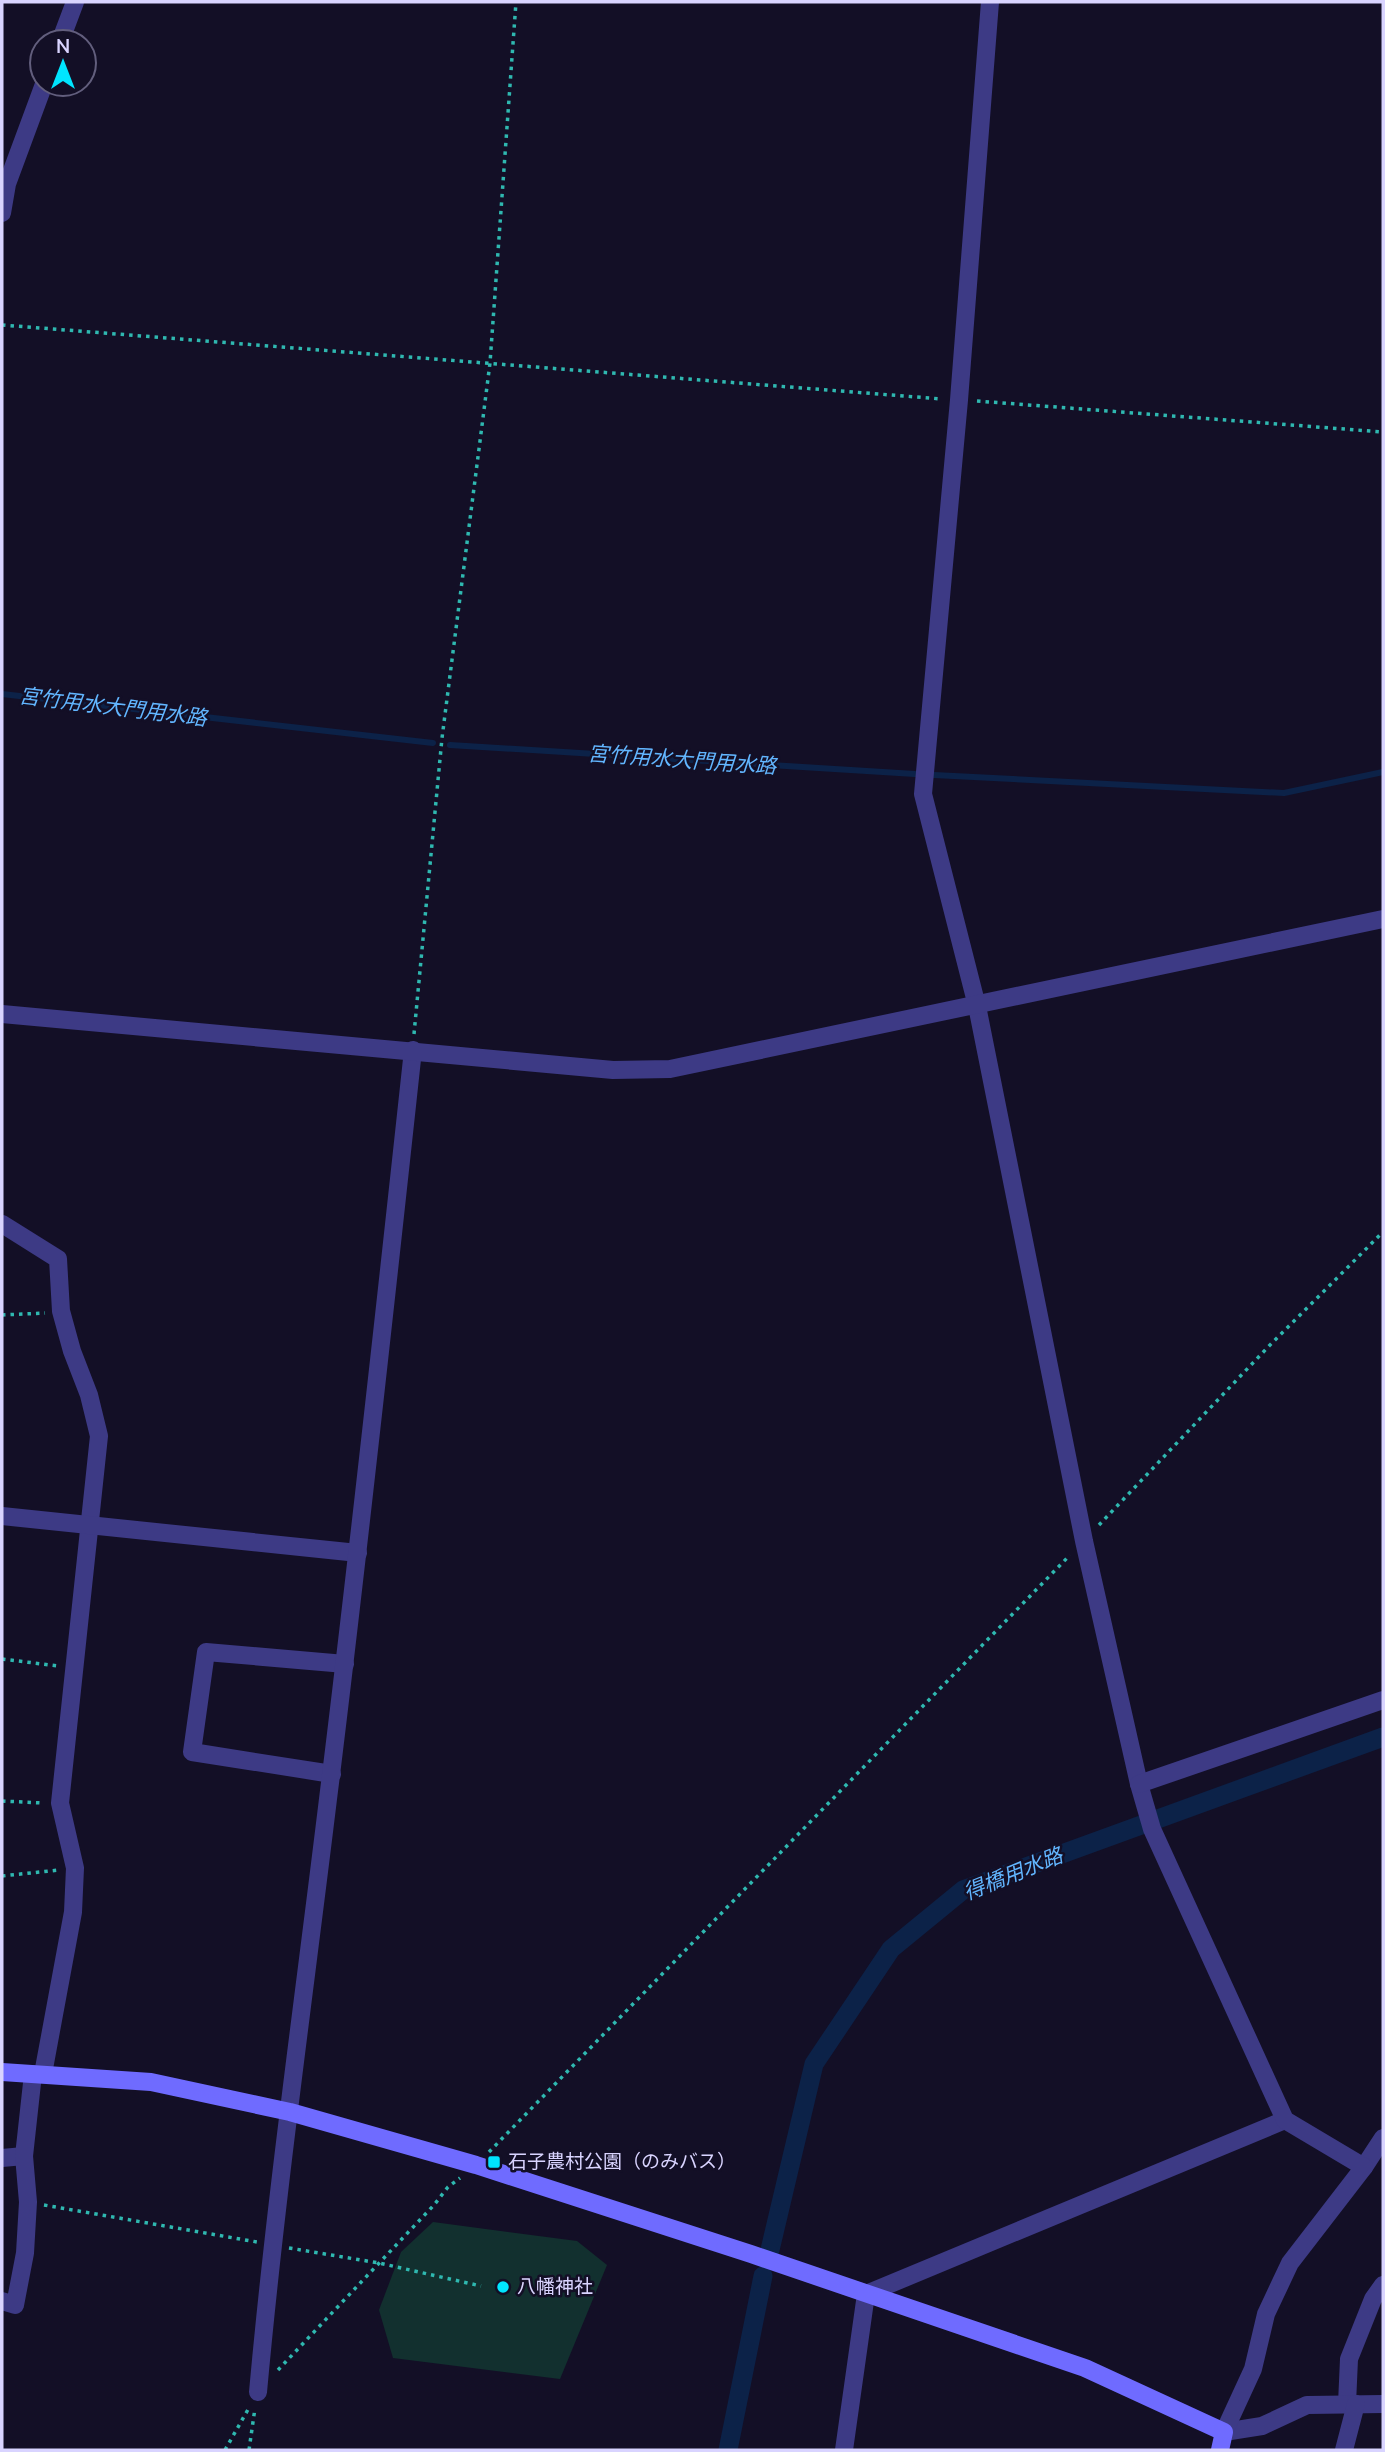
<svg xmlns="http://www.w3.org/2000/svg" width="1385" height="2452" font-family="'Nunito Sans','Noto Sans JP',sans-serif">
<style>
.green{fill:#12302f}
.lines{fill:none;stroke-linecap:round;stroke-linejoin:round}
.stream{stroke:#0c2248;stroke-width:6}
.canal{stroke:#0c2248;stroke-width:19}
.path{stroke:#2fb8b0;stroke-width:3.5;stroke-dasharray:3.5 5;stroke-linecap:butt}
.minor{stroke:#3d3a85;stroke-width:18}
.tertiary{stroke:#3d3a85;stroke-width:18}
.secondary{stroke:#6f6bff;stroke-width:18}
.poi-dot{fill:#00e5ff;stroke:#130f26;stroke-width:2.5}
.labels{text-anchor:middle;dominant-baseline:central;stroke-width:5;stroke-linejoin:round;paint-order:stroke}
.poi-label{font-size:19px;fill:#d9d4ff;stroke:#130f26;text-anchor:start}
.water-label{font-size:21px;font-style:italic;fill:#62b6ff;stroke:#130f26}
</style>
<rect width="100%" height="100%" fill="#130f26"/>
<path class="green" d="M 433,2222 L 577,2241 L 607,2265 L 560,2379 L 393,2358 L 379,2310 L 401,2252 Z"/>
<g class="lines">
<g class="stream">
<path d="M 2,694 L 433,743"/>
<path d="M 450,745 L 915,774"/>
<path d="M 934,775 L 1284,793 L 1383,772"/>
</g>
<g class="canal">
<path d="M 769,2254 L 814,2064 L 891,1949 L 963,1890 L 1383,1737"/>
<path d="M 728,2450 L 763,2276"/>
</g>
<g class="path">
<path d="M 2,325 L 942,399"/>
<path d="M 977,401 L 1383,432"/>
<path d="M 414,1034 L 442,738 L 490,363 L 516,2"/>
<path d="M 2,1315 L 45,1313"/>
<path d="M 1099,1525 L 1269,1346 L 1383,1232"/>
<path d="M 2,1659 L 58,1666"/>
<path d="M 2,1801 L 42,1803"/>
<path d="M 2,1876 L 59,1870"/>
<path d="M 489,2152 L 1070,1555"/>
<path d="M 44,2205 L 257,2242"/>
<path d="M 289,2248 L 379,2263 L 481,2286"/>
<path d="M 278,2370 L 434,2205 L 448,2187 L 460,2178"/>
<path d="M 225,2450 L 250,2406"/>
<path d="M 249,2450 L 255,2408"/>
</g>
<g class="minor">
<path d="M 2,1224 L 58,1259 L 61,1311 L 72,1351 L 89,1395 L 99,1436 L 60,1803 L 75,1868 L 73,1912 L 43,2074"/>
<path d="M 2,1516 L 358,1553"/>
<path d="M 332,1774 L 192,1752 L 206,1652 L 345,1664"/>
<path d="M 2,2158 L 24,2156"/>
<path d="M 1364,2167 L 1383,2138"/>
<path d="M 2,2301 L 15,2305 L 25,2253 L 28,2202 L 24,2156 L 33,2074"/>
<path d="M 258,2392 C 276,2194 304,1997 328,1799 C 359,1550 386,1300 413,1050"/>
<path d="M 1347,2404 L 1349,2359 L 1373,2299 L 1383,2285"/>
<path d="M 1224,2432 L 1262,2426 L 1307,2405 L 1383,2404"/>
<path d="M 844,2450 L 866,2294 L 1285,2120"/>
<path d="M 1344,2450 L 1356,2404"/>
</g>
<g class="tertiary">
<path d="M 990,2 L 959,400 L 923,794 L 977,1006 L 1084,1541 L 1139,1784 L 1152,1829 L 1285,2120 L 1364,2167 L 1290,2263 L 1266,2314 L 1253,2369 L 1224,2432"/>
<path d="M 60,42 L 75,2"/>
<path d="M 2,213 L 7,184 L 44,84"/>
<path d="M 2,1014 L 613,1070 L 670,1069 L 1383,919"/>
<path d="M 1139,1784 L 1383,1700"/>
</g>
<path class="secondary" d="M 2,2072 L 151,2082 L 290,2112 L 476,2165 L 751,2254 L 1085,2368 L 1224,2432 L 1220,2450"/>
</g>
<g class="poi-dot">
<rect x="487" y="2155" width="14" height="14" rx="3.5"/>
<circle cx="503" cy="2287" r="7"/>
</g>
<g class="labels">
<g class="poi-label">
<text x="508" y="2162">石子農村公園（のみバス）</text>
<text x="517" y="2287">八幡神社</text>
</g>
<g class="water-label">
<text transform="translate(113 707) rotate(7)">宮竹用水大門用水路</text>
<text transform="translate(682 760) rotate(4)">宮竹用水大門用水路</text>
<text transform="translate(1013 1874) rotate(-22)">得橋用水路</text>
</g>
</g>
<rect width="1385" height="2452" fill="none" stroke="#d9d4ff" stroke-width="7"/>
<g transform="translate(63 63)"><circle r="33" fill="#130f26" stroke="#625e7d" stroke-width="2"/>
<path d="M0-5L12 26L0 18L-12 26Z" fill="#00e5ff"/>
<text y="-10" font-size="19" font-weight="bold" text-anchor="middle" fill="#d9d4ff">N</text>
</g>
</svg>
